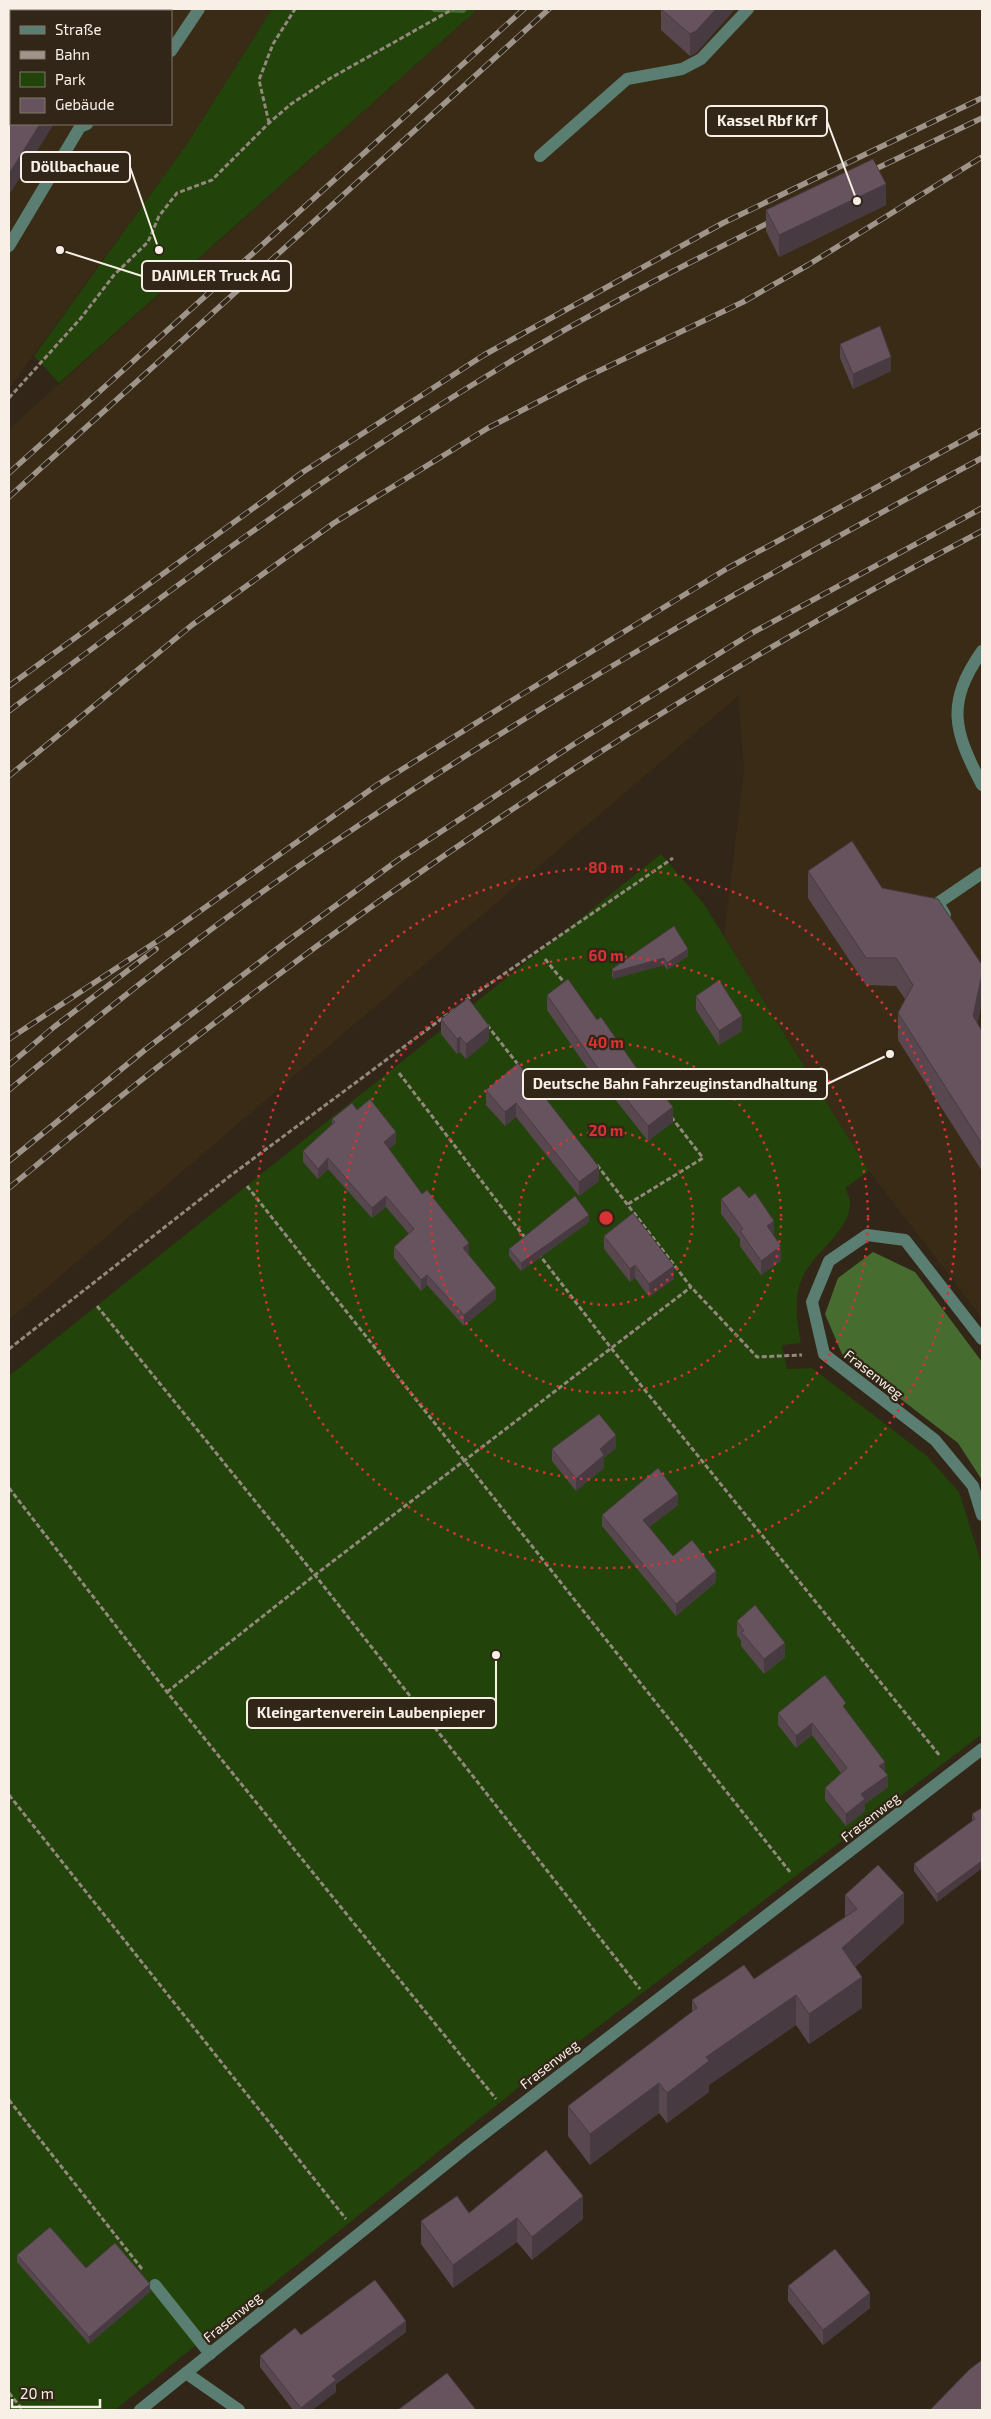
<svg xmlns="http://www.w3.org/2000/svg" width="991" height="2419" font-family="'Exo 2',sans-serif">
<style>
.built{fill:#3a2b16;fill-rule:evenodd}
.green{fill:#224309}
.forest{fill:#466d2f}
.lines{fill:none;stroke-linecap:round;stroke-linejoin:round}
.path{stroke:#92887c;stroke-width:3;stroke-dasharray:5 2.5;stroke-linecap:butt}
.minor{stroke:#5a7e71;stroke-width:12}
.rail-casing{stroke:#9e9489;stroke-width:5.5}
.rail{stroke:#312617;stroke-width:4;stroke-dasharray:11;stroke-linecap:butt}
.wall{fill:#594750}
.shaded-wall{fill:#483a41}
.building{fill:#67535d;stroke:#483a41}
.ring{fill:none;stroke:#d83232;stroke-width:2.5;stroke-dasharray:2.5 5}
.labels{text-anchor:middle;dominant-baseline:central;stroke-width:4.5;stroke-linejoin:round;paint-order:stroke}
.street-label{font-size:14px;fill:#f8f0e7;stroke:#312617}
.centre{fill:#d83232;stroke:#312617;stroke-width:2.5}
.ring-label{font-size:15px;text-anchor:middle;font-weight:bold;fill:#d83232;stroke:#312617;stroke-width:4.5;stroke-linejoin:round;paint-order:stroke}
.leader{fill:none;stroke:#f8f0e7;stroke-width:2}
.callout-dot{fill:#f8f0e7;stroke:#312617;stroke-width:2}
.callout{fill:#312617;stroke:#f8f0e7;stroke-width:2}
.callout-label{font-size:15px;text-anchor:middle;font-weight:bold;fill:#f8f0e7}
</style>
<rect width="100%" height="100%" fill="#312617"/>
<g class="built">
<path d="M 9,9 L 272,9 L 187,144 L 9,389 ZM 11,11 L 171,11 L 171,124 L 11,124 Z"/>
<path d="M 478,9 L 982,9 L 982,1318 L 869,1171 L 724,936 L 744,770 L 738,696 L 9,1320 L 9,429 Z"/>
</g>
<g class="green">
<path d="M 272,9 L 478,9 L 59,383 L 34,356 L 187,144 Z"/>
<path d="M 661,854 L 704,904 L 869,1171 L 845,1188 C 847,1192 850,1198 850,1202 C 852,1230 812,1253 802,1279 C 793,1299 797,1322 801,1343 L 782,1345 L 787,1369 L 812,1368 L 927,1456 L 959,1492 L 982,1565 L 982,1734 L 518,2088 L 115,2410 L 9,2410 L 9,1376 Z"/>
</g>
<g class="forest">
<path d="M 429,9 L 468,9 L 464,13 L 434,12 Z"/>
<path d="M 873,1252 L 915,1272 L 982,1362 L 982,1480 L 958,1443 L 842,1354 L 825,1314 L 838,1278 Z"/>
</g>
<g class="lines">
<g class="path">
<path d="M 269,123 L 259,80 L 273,44 L 295,9"/>
<path d="M 9,398 L 81,318 L 114,275 L 148,242 L 159,216 L 177,193 L 212,180 L 269,123 L 291,104 L 329,79 L 453,9"/>
<path d="M 545,959 L 567,986"/>
<path d="M 466,1000 L 673,858"/>
<path d="M 487,1025 L 520,1067"/>
<path d="M 399,1073 L 526,1239"/>
<path d="M 597,1165 L 691,1287 L 757,1357 L 802,1355"/>
<path d="M 247,1186 L 790,1872"/>
<path d="M 628,1204 L 703,1158 L 672,1118"/>
<path d="M 538,1253 L 611,1348 L 940,1756"/>
<path d="M 97,1306 L 315,1575 L 640,1989"/>
<path d="M 9,1349 L 230,1176 L 456,1008"/>
<path d="M 9,1488 L 167,1692 L 496,2099"/>
<path d="M 167,1692 L 315,1575 L 691,1287"/>
<path d="M 9,1795 L 346,2219"/>
<path d="M 9,2100 L 142,2269"/>
<path d="M 9,2393 L 23,2410"/>
</g>
<g class="minor">
<path d="M 171,51 L 199,9"/>
<path d="M 540,156 L 627,79 L 682,69 L 701,59 L 748,9"/>
<path d="M 9,246 L 80,127 L 87,124"/>
<path d="M 982,651 C 945,704 954,731 982,785"/>
<path d="M 945,915 L 938,903 L 982,873"/>
<path d="M 982,1339 L 905,1240 L 867,1235 L 829,1261 L 812,1302 L 824,1354 L 935,1440 L 973,1486 L 982,1515"/>
<path d="M 155,2285 L 210,2354"/>
<path d="M 186,2373 L 239,2410"/>
<path d="M 140,2410 L 468,2146 L 982,1749"/>
</g>
<g class="rail-casing">
<g id="rail">
<path d="M 865,174 L 982,118"/>
<path d="M 9,473 L 524,9"/>
<path d="M 9,497 L 549,9"/>
<path d="M 9,686 L 303,472 L 484,355 L 723,223 L 982,98"/>
<path d="M 9,711 C 167,592 326,473 495,371 C 586,315 682,266 778,218"/>
<path d="M 9,776 L 192,625 L 334,523 L 488,428 L 584,378 L 743,302 L 808,265 L 982,157"/>
<path d="M 9,1039 L 165,936 L 377,785 L 524,693 L 728,568 L 982,430"/>
<path d="M 9,1065 L 54,1027 L 156,949"/>
<path d="M 9,1090 C 113,1003 221,918 334,842 C 542,701 761,577 982,458"/>
<path d="M 9,1161 L 146,1049 L 286,942 L 398,860 L 574,744 L 752,633 L 982,508"/>
<path d="M 9,1188 C 309,936 634,712 982,531"/>
</g>
</g>
<use href="#rail" class="rail"/>
</g>
<g class="wall">
<path d="M 661,9 L 735,9 L 696,53 L 690,56 L 661,30 Z"/>
<path d="M 886,205 L 779,257 L 766,231 L 766,210 Z"/>
<path d="M 840,344 L 891,371 L 853,389 L 840,358 Z"/>
<path d="M 808,871 L 882,888 L 982,965 L 982,1002 L 977,1024 L 982,1031 L 982,1171 L 898,1040 L 898,1013 L 905,999 L 896,986 L 866,985 L 808,898 Z"/>
<path d="M 674,926 L 688,956 L 667,970 L 664,965 L 613,979 L 612,976 L 612,969 Z"/>
<path d="M 547,995 L 597,1020 L 673,1122 L 648,1141 L 607,1089 L 604,1092 L 547,1010 Z"/>
<path d="M 696,996 L 742,1031 L 719,1045 L 696,1010 Z"/>
<path d="M 441,1019 L 489,1040 L 466,1059 L 460,1052 L 457,1054 L 441,1034 Z"/>
<path d="M 518,1063 L 599,1181 L 579,1196 L 516,1117 L 505,1126 L 486,1105 L 486,1090 Z"/>
<path d="M 357,1110 L 396,1143 L 389,1149 L 422,1194 L 469,1253 L 468,1254 L 496,1299 L 464,1326 L 427,1285 L 421,1291 L 394,1258 L 394,1247 L 409,1234 L 386,1207 L 372,1218 L 328,1169 L 318,1179 L 303,1162 L 303,1151 L 332,1124 L 332,1119 Z"/>
<path d="M 721,1199 L 774,1236 L 781,1261 L 761,1275 L 740,1246 L 740,1239 L 721,1214 Z"/>
<path d="M 589,1222 L 521,1271 L 509,1256 L 509,1249 Z"/>
<path d="M 604,1236 L 674,1279 L 649,1297 L 635,1278 L 630,1282 L 604,1249 Z"/>
<path d="M 616,1448 L 604,1458 L 604,1468 L 576,1491 L 552,1461 L 552,1449 Z"/>
<path d="M 678,1505 L 649,1527 L 673,1556 L 716,1582 L 676,1616 L 602,1526 L 602,1515 Z"/>
<path d="M 737,1621 L 785,1657 L 764,1674 L 741,1646 L 741,1641 L 737,1635 Z"/>
<path d="M 846,1710 L 885,1772 L 888,1787 L 865,1804 L 865,1811 L 846,1826 L 825,1800 L 825,1788 L 841,1773 L 812,1735 L 796,1748 L 778,1725 L 778,1713 Z"/>
<path d="M 982,1808 L 982,1868 L 937,1902 L 914,1871 L 914,1864 L 972,1821 L 972,1814 Z"/>
<path d="M 845,1895 L 904,1923 L 855,1967 L 862,2008 L 809,2044 L 796,2025 L 709,2085 L 709,2092 L 667,2123 L 659,2113 L 590,2165 L 568,2136 L 568,2106 L 692,2012 L 692,2000 L 754,1979 L 845,1918 Z"/>
<path d="M 469,2213 L 583,2219 L 532,2260 L 517,2242 L 453,2288 L 421,2244 L 421,2221 Z"/>
<path d="M 17,2255 L 86,2268 L 150,2292 L 89,2344 L 17,2262 Z"/>
<path d="M 788,2286 L 870,2308 L 823,2345 L 788,2301 Z"/>
<path d="M 406,2332 L 336,2384 L 336,2392 L 312,2410 L 293,2410 L 260,2367 L 260,2356 L 301,2335 Z"/>
</g>
<g class="shaded-wall">
<path d="M 112,9 L 126,9 L 124,11 L 111,11 Z"/>
<path d="M 716,9 L 735,9 L 696,53 L 690,56 L 690,34 Z"/>
<path d="M 40,124 L 54,124 L 9,195 L 9,174 Z"/>
<path d="M 886,184 L 886,205 L 779,257 L 779,235 Z"/>
<path d="M 891,357 L 891,371 L 853,389 L 853,374 Z"/>
<path d="M 688,949 L 688,956 L 667,970 L 667,963 Z"/>
<path d="M 664,958 L 664,965 L 613,979 L 613,972 Z"/>
<path d="M 982,974 L 982,1002 L 973,1044 L 973,1016 Z"/>
<path d="M 742,1016 L 742,1031 L 719,1045 L 719,1031 Z"/>
<path d="M 489,1026 L 489,1040 L 466,1059 L 466,1044 Z"/>
<path d="M 460,1037 L 460,1052 L 457,1054 L 457,1039 Z"/>
<path d="M 607,1075 L 607,1089 L 604,1092 L 604,1077 Z"/>
<path d="M 516,1103 L 516,1117 L 505,1126 L 505,1112 Z"/>
<path d="M 673,1107 L 673,1122 L 648,1141 L 648,1126 Z"/>
<path d="M 396,1132 L 396,1143 L 384,1153 L 384,1142 Z"/>
<path d="M 328,1158 L 328,1169 L 318,1179 L 318,1169 Z"/>
<path d="M 599,1167 L 599,1181 L 579,1196 L 579,1182 Z"/>
<path d="M 386,1196 L 386,1207 L 372,1218 L 372,1208 Z"/>
<path d="M 589,1215 L 589,1222 L 521,1271 L 521,1263 Z"/>
<path d="M 774,1221 L 774,1236 L 767,1226 Z"/>
<path d="M 469,1243 L 469,1253 L 463,1259 L 463,1248 Z"/>
<path d="M 781,1246 L 781,1261 L 761,1275 L 761,1261 Z"/>
<path d="M 635,1265 L 635,1278 L 630,1282 L 630,1269 Z"/>
<path d="M 674,1266 L 674,1279 L 649,1297 L 649,1284 Z"/>
<path d="M 427,1275 L 427,1285 L 421,1291 L 421,1280 Z"/>
<path d="M 496,1288 L 496,1299 L 464,1326 L 464,1315 Z"/>
<path d="M 616,1435 L 616,1448 L 604,1458 L 604,1468 L 576,1491 L 576,1479 L 600,1449 Z"/>
<path d="M 678,1494 L 678,1505 L 643,1532 L 643,1520 Z"/>
<path d="M 716,1571 L 716,1582 L 676,1616 L 676,1604 Z"/>
<path d="M 785,1643 L 785,1657 L 764,1674 L 764,1659 Z"/>
<path d="M 812,1723 L 812,1735 L 796,1748 L 796,1736 Z"/>
<path d="M 885,1762 L 885,1774 L 879,1766 Z"/>
<path d="M 888,1775 L 888,1787 L 865,1804 L 865,1811 L 846,1826 L 846,1814 L 861,1794 Z"/>
<path d="M 982,1861 L 982,1868 L 937,1902 L 937,1894 Z"/>
<path d="M 904,1893 L 904,1923 L 842,1979 L 842,1948 Z"/>
<path d="M 862,1977 L 862,2008 L 809,2044 L 809,2014 Z"/>
<path d="M 796,1995 L 796,2025 L 709,2085 L 709,2092 L 667,2123 L 667,2093 L 706,2057 Z"/>
<path d="M 659,2083 L 659,2113 L 590,2165 L 590,2134 Z"/>
<path d="M 583,2196 L 583,2219 L 532,2260 L 532,2237 Z"/>
<path d="M 517,2218 L 517,2242 L 453,2288 L 453,2265 Z"/>
<path d="M 150,2284 L 150,2292 L 89,2344 L 89,2337 Z"/>
<path d="M 870,2293 L 870,2308 L 823,2345 L 823,2330 Z"/>
<path d="M 406,2321 L 406,2332 L 336,2384 L 336,2392 L 312,2410 L 301,2410 L 301,2408 L 332,2376 Z"/>
</g>
<g class="building">
<path d="M 9,9 L 112,9 L 111,11 L 11,11 L 11,124 L 40,124 L 9,174 Z"/>
<path d="M 661,9 L 716,9 L 696,31 L 690,34 Z"/>
<path d="M 873,159 L 886,184 L 779,235 L 766,210 Z"/>
<path d="M 880,326 L 891,357 L 853,374 L 840,344 Z"/>
<path d="M 852,841 L 882,888 L 938,899 L 982,965 L 982,974 L 973,1016 L 982,1031 L 982,1144 L 898,1013 L 913,985 L 896,958 L 866,958 L 808,871 Z"/>
<path d="M 674,926 L 688,949 L 667,963 L 664,958 L 613,972 L 612,969 Z"/>
<path d="M 568,979 L 597,1020 L 601,1017 L 649,1086 L 653,1082 L 673,1107 L 648,1126 L 607,1075 L 604,1077 L 547,995 Z"/>
<path d="M 719,980 L 742,1016 L 719,1031 L 696,996 Z"/>
<path d="M 468,998 L 489,1026 L 466,1044 L 460,1037 L 457,1039 L 441,1019 Z"/>
<path d="M 518,1063 L 599,1167 L 579,1182 L 516,1103 L 505,1112 L 486,1090 Z"/>
<path d="M 370,1099 L 396,1132 L 384,1142 L 422,1194 L 427,1190 L 469,1243 L 463,1248 L 496,1288 L 464,1315 L 427,1275 L 421,1280 L 394,1247 L 414,1229 L 386,1196 L 372,1208 L 328,1158 L 318,1169 L 303,1151 L 335,1122 L 332,1119 L 352,1103 L 357,1110 Z"/>
<path d="M 739,1186 L 749,1198 L 755,1193 L 774,1221 L 767,1226 L 781,1246 L 761,1261 L 740,1231 L 743,1229 L 721,1199 Z"/>
<path d="M 575,1196 L 589,1215 L 521,1263 L 509,1249 Z"/>
<path d="M 633,1213 L 674,1266 L 649,1284 L 635,1265 L 630,1269 L 604,1236 Z"/>
<path d="M 599,1414 L 616,1435 L 600,1449 L 604,1455 L 576,1479 L 552,1449 Z"/>
<path d="M 658,1468 L 678,1494 L 643,1520 L 673,1556 L 692,1540 L 716,1571 L 676,1604 L 602,1515 Z"/>
<path d="M 755,1605 L 785,1643 L 764,1659 L 741,1632 L 744,1631 L 737,1621 Z"/>
<path d="M 825,1675 L 846,1703 L 843,1706 L 885,1762 L 879,1766 L 888,1775 L 861,1794 L 865,1799 L 846,1814 L 825,1788 L 847,1768 L 812,1723 L 796,1736 L 778,1713 Z"/>
<path d="M 982,1808 L 982,1861 L 937,1894 L 914,1864 L 975,1819 L 972,1814 Z"/>
<path d="M 878,1865 L 904,1893 L 842,1948 L 862,1977 L 809,2014 L 796,1995 L 706,2057 L 709,2061 L 667,2093 L 659,2083 L 590,2134 L 568,2106 L 697,2008 L 692,2000 L 744,1965 L 754,1979 L 857,1909 L 845,1895 Z"/>
<path d="M 546,2150 L 583,2196 L 532,2237 L 517,2218 L 453,2265 L 421,2221 L 457,2196 L 469,2213 Z"/>
<path d="M 50,2227 L 86,2268 L 115,2243 L 150,2284 L 89,2337 L 17,2255 Z"/>
<path d="M 835,2249 L 870,2293 L 823,2330 L 788,2286 Z"/>
<path d="M 375,2280 L 406,2321 L 332,2376 L 336,2380 L 301,2408 L 260,2356 L 295,2328 L 301,2335 Z"/>
<path d="M 982,2360 L 982,2410 L 930,2410 L 970,2369 Z"/>
<path d="M 447,2373 L 476,2410 L 398,2410 Z"/>
</g>
<g class="ring">
<circle cx="606" cy="1218" r="87"/>
<circle cx="606" cy="1218" r="175"/>
<circle cx="606" cy="1218" r="262"/>
<circle cx="606" cy="1218" r="350"/>
</g>
<g class="labels">
<g class="street-label">
<text transform="translate(874 1374) rotate(38)">Frasenweg</text>
<text transform="translate(870 1817) rotate(-38)">Frasenweg</text>
<text transform="translate(549 2064) rotate(-38)">Frasenweg</text>
<text transform="translate(232 2317) rotate(-39)">Frasenweg</text>
</g>
</g>
<circle cx="606" cy="1218" r="8" class="centre"/>
<g class="ring-label">
<text x="606" y="873">80 m</text>
<text x="606" y="961">60 m</text>
<text x="606" y="1048">40 m</text>
<text x="606" y="1136">20 m</text>
</g>
<path class="leader" d="M857 201L827 121M159 250L130 167M60 250L142 276M890 1054L827 1084M496 1655L496 1713"/>
<g class="callout-dot">
<circle cx="857" cy="201" r="5"/>
<circle cx="159" cy="250" r="5"/>
<circle cx="60" cy="250" r="5"/>
<circle cx="890" cy="1054" r="5"/>
<circle cx="496" cy="1655" r="5"/>
</g>
<g class="callout">
<rect x="706" y="106" width="121" height="30" rx="5"/>
<rect x="21" y="152" width="109" height="30" rx="5"/>
<rect x="142" y="261" width="149" height="30" rx="5"/>
<rect x="523" y="1069" width="304" height="30" rx="5"/>
<rect x="247" y="1698" width="249" height="30" rx="5"/>
</g>
<g class="callout-label">
<text x="767" y="126">Kassel Rbf Krf</text>
<text x="75" y="172">Döllbachaue</text>
<text x="216" y="281">DAIMLER Truck AG</text>
<text x="675" y="1089">Deutsche Bahn Fahrzeuginstandhaltung</text>
<text x="371" y="1718">Kleingartenverein Laubenpieper</text>
</g>
<rect width="991" height="2419" fill="none" stroke="#f8f0e7" stroke-width="20"/>
<rect x="10" y="10" width="162" height="115" fill="#312617" stroke="#81776a"/>
<rect x="20" y="26" width="25" height="8" fill="#5a7e71" stroke="#81776a"/>
<text x="55" y="35" font-size="15" fill="#f8f0e7">Straße</text>
<rect x="20" y="51" width="25" height="8" fill="#9e9489" stroke="#81776a"/>
<text x="55" y="60" font-size="15" fill="#f8f0e7">Bahn</text>
<rect x="20" y="72" width="25" height="15" fill="#224309" stroke="#81776a"/>
<text x="55" y="85" font-size="15" fill="#f8f0e7">Park</text>
<rect x="20" y="98" width="25" height="15" fill="#67535d" stroke="#81776a"/>
<text x="55" y="110" font-size="15" fill="#f8f0e7">Gebäude</text>
<path d="M12 2399v8h88v-8" fill="none" stroke="#f8f0e7" stroke-width="2.5"/>
<text x="20" y="2399" font-size="15" fill="#f8f0e7" stroke="#312617" stroke-width="4" paint-order="stroke">20 m</text>
</svg>
